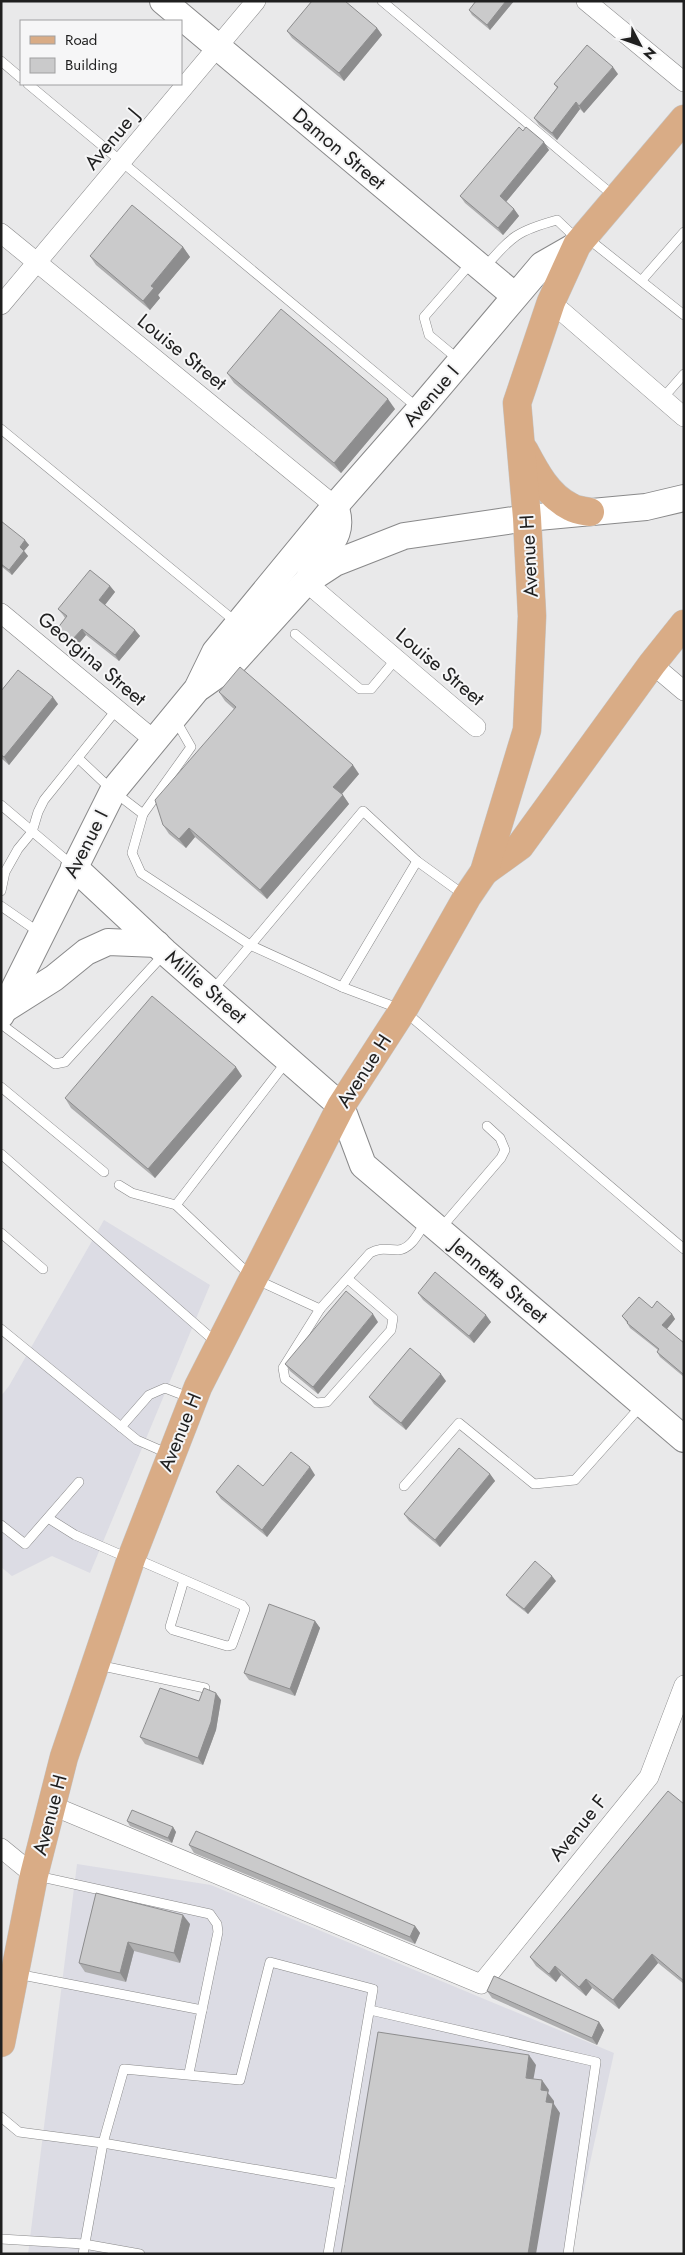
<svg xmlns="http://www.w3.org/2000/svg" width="685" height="2255" font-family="Jost,sans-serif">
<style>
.built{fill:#dcdce4}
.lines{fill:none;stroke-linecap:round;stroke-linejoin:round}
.lane-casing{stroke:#89898a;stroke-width:10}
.street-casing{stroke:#89898a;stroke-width:20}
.secondary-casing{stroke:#89898a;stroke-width:28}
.primary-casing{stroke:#c5c5c5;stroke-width:29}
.lane{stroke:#fff;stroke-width:9}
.street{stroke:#fff;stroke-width:19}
.secondary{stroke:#fff;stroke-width:26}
.primary{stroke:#d9ac86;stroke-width:28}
.wall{fill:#aeaeaf}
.shaded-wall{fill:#8d8d8e}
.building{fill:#cacacb;stroke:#8d8d8e}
.labels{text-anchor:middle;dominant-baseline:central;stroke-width:4;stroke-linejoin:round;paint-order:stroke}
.street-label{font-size:20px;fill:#1f1f1f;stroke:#f6f6f7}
</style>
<rect width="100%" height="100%" fill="#e9e9ea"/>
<g class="built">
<path d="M 104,1220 L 210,1285 L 90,1573 L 52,1556 L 12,1576 L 1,1567 L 1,1396 L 9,1386 Z"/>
<path d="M 77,1864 L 211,1885 L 614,2053 L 570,2254 L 28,2254 Z"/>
</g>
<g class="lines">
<g class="lane-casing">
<g id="lane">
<path d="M 382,1 L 615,197"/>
<path d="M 1,61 L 21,78"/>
<path d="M 28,84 L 418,408"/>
<path d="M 586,237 L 684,315"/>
<path d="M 485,267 C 512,236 517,231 557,220 L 578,240"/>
<path d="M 642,280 L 684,232"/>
<path d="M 459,360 L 429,335 L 424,317 L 471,263"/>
<path d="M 662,399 L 684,374"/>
<path d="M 1,429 L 236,622"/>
<path d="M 295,634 L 360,689 L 371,689 L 396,659"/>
<path d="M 78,758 L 113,791 L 143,814 L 132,853 L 141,873 L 250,945 L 342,987 L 403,1010 L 684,1249"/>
<path d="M 1,805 L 72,865"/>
<path d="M 143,814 L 191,747 L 175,719"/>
<path d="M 1,891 L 5,872 L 18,849 L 32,832 L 38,812 L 44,800 L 117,709"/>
<path d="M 1,906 L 40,933"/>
<path d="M 342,987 L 417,861"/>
<path d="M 212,991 L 363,811 L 417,861 L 464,895"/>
<path d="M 1,1024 L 55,1064 L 65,1062 L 164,954"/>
<path d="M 1,1087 L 104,1172"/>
<path d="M 1,1154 L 218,1344"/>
<path d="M 119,1185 L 132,1193 L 176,1205 L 253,1278 L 320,1309 L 370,1253 C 380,1247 387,1250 398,1250 C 412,1249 419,1231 426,1222"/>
<path d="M 176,1205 L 287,1061"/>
<path d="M 441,1228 L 501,1158 L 505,1150 L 500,1138 L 487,1126"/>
<path d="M 1,1233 L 43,1269"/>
<path d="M 320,1309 L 283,1368 L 285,1379 L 316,1403 L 327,1402 L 391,1330 L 393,1318 L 348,1279"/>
<path d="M 1,1329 L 137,1440 L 169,1454"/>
<path d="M 121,1427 L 149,1395 L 165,1388 L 191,1398"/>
<path d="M 404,1486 L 459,1423 L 534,1484 L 575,1480 L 641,1406"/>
<path d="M 48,1518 L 75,1535 L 128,1558"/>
<path d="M 1,1525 L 25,1544 L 79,1482"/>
<path d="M 134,1558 L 242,1605 L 245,1609 L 232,1645 L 227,1646 L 173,1630 L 170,1627 L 184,1580"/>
<path d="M 98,1665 L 205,1688"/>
<path d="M 37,1876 L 210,1914 L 217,1924 L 218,1932 L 202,2010"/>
<path d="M 17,1974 L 202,2010 L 189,2073"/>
<path d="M 370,2010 L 596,2062 L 568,2254"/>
<path d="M 1,2117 L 19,2132 L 103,2143 L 340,2184"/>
<path d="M 1,2239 L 84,2244 L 140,2254"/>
<path d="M 83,2254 L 103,2143 L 124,2069 L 240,2080 L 270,1962 L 373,1989 L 328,2254"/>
</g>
</g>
<g class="street-casing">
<g id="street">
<path d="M 586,1 L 684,82"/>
<path d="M 1,233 L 335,506"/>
<path d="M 551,302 L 684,417"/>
<path d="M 1,305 L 256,1"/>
<path d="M 306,582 L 476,727"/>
<path d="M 1,613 L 154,740"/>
<path d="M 652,664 L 684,691"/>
<path d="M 53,1806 L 481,1984 L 649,1777 L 684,1685"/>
<path d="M 1,1848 L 34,1875"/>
</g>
</g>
<g class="secondary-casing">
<g id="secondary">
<path d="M 163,1 L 515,296"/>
<path d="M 310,575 C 324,548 347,537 335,506"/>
<path d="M 200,687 L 231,665 L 306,582 L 335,563 L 404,536 L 527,518 L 646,507 L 684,498"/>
<path d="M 74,867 L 165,952 L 341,1106 L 363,1165 L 684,1439"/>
<path d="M 5,1009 L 54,978 L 86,952 L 108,942 L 157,944"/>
<path d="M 1,1015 L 113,791 L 197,689 L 215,652 L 335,506 L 420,409 L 542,265 L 577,245"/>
</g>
</g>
<g class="primary-casing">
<g id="primary">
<path d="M 524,450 C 535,471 548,496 571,507 C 576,510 584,511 590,512"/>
<path d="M 484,872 L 520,846 L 652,664 L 684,624"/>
<path d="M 1,2043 L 34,1875 L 64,1757 L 131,1559 L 198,1387 L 341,1106 L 403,1010 L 467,897 L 484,872 L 527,730 L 532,616 L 527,518 L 517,403 L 551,302 L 577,245 L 684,119"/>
</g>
</g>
<use href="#lane" class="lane"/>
<use href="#street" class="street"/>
<use href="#secondary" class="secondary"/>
<use href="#primary" class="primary"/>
</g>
<g class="wall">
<path d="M 476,1 L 514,1 L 490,30 L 472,15 L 469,10 Z"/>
<path d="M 377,28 L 382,35 L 344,81 L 292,38 L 287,31 Z"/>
<path d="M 618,74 L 584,113 L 580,109 L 557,140 L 539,125 L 534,118 L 557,88 L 554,84 Z"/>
<path d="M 523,131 L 549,150 L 506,202 L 514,209 L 519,216 L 503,235 L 465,203 L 460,196 Z"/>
<path d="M 183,247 L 190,257 L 158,295 L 160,298 L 150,310 L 96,265 L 90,256 Z"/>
<path d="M 227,373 L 395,409 L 341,473 L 234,383 Z"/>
<path d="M 1,521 L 29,545 L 24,551 L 28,556 L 12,575 L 1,566 Z"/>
<path d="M 110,586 L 115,592 L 105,605 L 135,630 L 140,636 L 119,661 L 86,635 L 76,647 L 61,635 L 57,629 L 65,618 L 63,615 L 58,609 Z"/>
<path d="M 1,691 L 58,704 L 9,765 L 1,758 Z"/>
<path d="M 219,692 L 359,774 L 342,794 L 349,804 L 267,899 L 195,837 L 186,848 L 169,834 L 163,825 L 234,709 L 225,701 Z"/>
<path d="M 242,1076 L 155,1178 L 71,1108 L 65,1098 Z"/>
<path d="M 418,1293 L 491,1322 L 474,1343 L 423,1300 Z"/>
<path d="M 652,1308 L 672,1314 L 675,1319 L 667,1329 L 684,1343 L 684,1377 L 660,1357 L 657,1352 L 658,1350 L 630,1328 L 627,1323 L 622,1316 Z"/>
<path d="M 378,1322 L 318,1394 L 290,1371 L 285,1364 Z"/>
<path d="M 446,1381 L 406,1430 L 374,1404 L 369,1397 Z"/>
<path d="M 490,1474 L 495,1481 L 440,1547 L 409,1521 L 404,1514 Z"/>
<path d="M 315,1475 L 267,1537 L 221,1499 L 216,1492 L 263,1486 Z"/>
<path d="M 556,1581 L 528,1614 L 510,1600 L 506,1595 Z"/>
<path d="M 315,1621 L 320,1628 L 295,1696 L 249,1680 L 244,1673 Z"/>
<path d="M 221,1700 L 216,1730 L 203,1765 L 145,1744 L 140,1737 L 199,1701 Z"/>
<path d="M 684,1804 L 684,1984 L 658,1963 L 619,2009 L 592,1988 L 586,1996 L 561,1975 L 556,1982 L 536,1966 L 530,1957 Z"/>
<path d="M 127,1821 L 173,1827 L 176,1832 L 172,1843 L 130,1826 Z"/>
<path d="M 189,1845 L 415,1926 L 420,1933 L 415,1944 L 194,1853 Z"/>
<path d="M 96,1893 L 190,1924 L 180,1963 L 134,1951 L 126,1982 L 85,1972 L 79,1963 Z"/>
<path d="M 487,1991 L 599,2022 L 604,2030 L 597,2045 L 492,1998 Z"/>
</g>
<g class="shaded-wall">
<path d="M 506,1 L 514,1 L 490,30 L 487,25 Z"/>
<path d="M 377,28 L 382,35 L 344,81 L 339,73 Z"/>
<path d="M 613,67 L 618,74 L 584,113 L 579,106 Z"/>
<path d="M 576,102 L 580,109 L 557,140 L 552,133 Z"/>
<path d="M 544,142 L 549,150 L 505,203 L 500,196 Z"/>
<path d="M 514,209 L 519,216 L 503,235 L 498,228 Z"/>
<path d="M 183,247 L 190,257 L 158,295 L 160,298 L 150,310 L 143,301 L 151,286 Z"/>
<path d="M 388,399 L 395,409 L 341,473 L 334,463 Z"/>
<path d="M 25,540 L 29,545 L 23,552 L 20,547 Z"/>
<path d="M 24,551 L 28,556 L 12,575 L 9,570 Z"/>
<path d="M 110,586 L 115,592 L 104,606 L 99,600 Z"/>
<path d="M 82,629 L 86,635 L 76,647 L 71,641 Z"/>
<path d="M 135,630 L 140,636 L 119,661 L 115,655 Z"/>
<path d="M 53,697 L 58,704 L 9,765 L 4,757 Z"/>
<path d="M 353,765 L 359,774 L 340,796 L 333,787 Z"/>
<path d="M 343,795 L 349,804 L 267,899 L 260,890 Z"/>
<path d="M 189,828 L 195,837 L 186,848 L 179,839 Z"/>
<path d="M 236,1067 L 242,1076 L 155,1178 L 148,1169 Z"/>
<path d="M 373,1314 L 378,1322 L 318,1394 L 313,1387 Z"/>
<path d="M 672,1314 L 675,1319 L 666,1330 L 662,1325 Z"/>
<path d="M 486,1315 L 491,1322 L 474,1343 L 469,1336 Z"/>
<path d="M 441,1374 L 446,1381 L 406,1430 L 401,1423 Z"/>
<path d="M 310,1467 L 315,1475 L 267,1537 L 262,1530 Z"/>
<path d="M 490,1474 L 495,1481 L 440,1547 L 435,1540 Z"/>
<path d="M 552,1576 L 556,1581 L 528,1614 L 524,1609 Z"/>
<path d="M 315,1621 L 320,1628 L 295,1696 L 290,1689 Z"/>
<path d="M 216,1693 L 221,1700 L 216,1730 L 203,1765 L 198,1758 Z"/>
<path d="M 173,1827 L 176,1832 L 172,1843 L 168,1838 Z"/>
<path d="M 183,1915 L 190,1924 L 180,1963 L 174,1953 Z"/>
<path d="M 415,1926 L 420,1933 L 415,1944 L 410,1937 Z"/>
<path d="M 128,1942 L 134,1951 L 126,1982 L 120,1973 Z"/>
<path d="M 652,1954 L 658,1963 L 619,2009 L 613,2000 Z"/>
<path d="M 555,1966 L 561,1975 L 556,1982 L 549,1974 Z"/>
<path d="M 586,1979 L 592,1988 L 586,1996 L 579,1987 Z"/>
<path d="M 599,2022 L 604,2030 L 597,2045 L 592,2038 Z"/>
<path d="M 529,2055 L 536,2065 L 532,2087 L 526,2078 Z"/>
<path d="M 542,2080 L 549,2090 L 548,2093 L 554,2101 L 554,2104 L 560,2113 L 536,2254 L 528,2254 L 546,2102 L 541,2090 Z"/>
</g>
<g class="building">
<path d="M 312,1 L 345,1 L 377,28 L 339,73 L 287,31 Z"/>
<path d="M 476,1 L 506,1 L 487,25 L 469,10 Z"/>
<path d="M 587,45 L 613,67 L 579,106 L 576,102 L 552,133 L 534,118 L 558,87 L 554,84 Z"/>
<path d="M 519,127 L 523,131 L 526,127 L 544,142 L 500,196 L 514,209 L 498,228 L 460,196 Z"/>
<path d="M 132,205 L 183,247 L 151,286 L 154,288 L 143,301 L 90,256 Z"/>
<path d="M 281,309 L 388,399 L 334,463 L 227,373 Z"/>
<path d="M 1,521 L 25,540 L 20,547 L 24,551 L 9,570 L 1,564 Z"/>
<path d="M 90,570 L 110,586 L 99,600 L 135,630 L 115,655 L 82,629 L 71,641 L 57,629 L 67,616 L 58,609 Z"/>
<path d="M 240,667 L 353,765 L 333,787 L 343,795 L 260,890 L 189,828 L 179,839 L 163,825 L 155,800 L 236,707 L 219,692 Z"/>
<path d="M 18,670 L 53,697 L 4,757 L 1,755 L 1,691 Z"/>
<path d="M 152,996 L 236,1067 L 148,1169 L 65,1098 Z"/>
<path d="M 435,1272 L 486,1315 L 469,1336 L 418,1293 Z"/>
<path d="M 346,1291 L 373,1314 L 313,1387 L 285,1364 Z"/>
<path d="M 639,1297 L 652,1308 L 657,1301 L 672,1314 L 662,1325 L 684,1343 L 684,1373 L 683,1374 L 657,1352 L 659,1349 L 627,1323 L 628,1322 L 622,1316 Z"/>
<path d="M 410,1348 L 441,1374 L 401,1423 L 369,1397 Z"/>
<path d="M 459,1448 L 490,1474 L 435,1540 L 404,1514 Z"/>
<path d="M 291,1452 L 310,1467 L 262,1530 L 216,1492 L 238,1465 L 263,1486 Z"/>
<path d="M 535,1561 L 552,1576 L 524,1609 L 506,1595 Z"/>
<path d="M 269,1604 L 315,1621 L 290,1689 L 244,1673 Z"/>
<path d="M 160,1688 L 199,1701 L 204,1688 L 216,1693 L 211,1722 L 198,1758 L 140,1737 Z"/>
<path d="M 668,1791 L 684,1804 L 684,1981 L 652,1954 L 613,2000 L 586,1979 L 579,1987 L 555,1966 L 549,1974 L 530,1957 Z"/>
<path d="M 132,1810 L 173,1827 L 168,1838 L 127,1821 Z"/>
<path d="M 196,1831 L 415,1926 L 410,1937 L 189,1845 Z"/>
<path d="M 96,1893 L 183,1915 L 174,1953 L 128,1942 L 120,1973 L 79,1963 Z"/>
<path d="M 494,1976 L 599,2022 L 592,2038 L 487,1991 Z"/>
<path d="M 378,2032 L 529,2055 L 526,2078 L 542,2080 L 541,2090 L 548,2091 L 546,2102 L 553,2103 L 528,2254 L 341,2254 Z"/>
</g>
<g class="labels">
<g class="street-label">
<text transform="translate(112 139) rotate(-50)">Avenue J</text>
<text transform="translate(339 149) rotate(40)">Damon Street</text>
<text transform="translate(182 352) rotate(39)">Louise Street</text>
<text transform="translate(431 396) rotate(-49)">Avenue I</text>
<text transform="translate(529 556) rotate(-93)">Avenue H</text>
<text transform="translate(92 659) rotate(40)">Georgina Street</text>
<text transform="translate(440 667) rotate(40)">Louise Street</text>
<text transform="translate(86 844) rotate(-63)">Avenue I</text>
<text transform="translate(206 987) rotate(41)">Millie Street</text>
<text transform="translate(364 1071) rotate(-57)">Avenue H</text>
<text transform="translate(499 1281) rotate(40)">Jennetta Street</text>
<text transform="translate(180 1432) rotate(-68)">Avenue H</text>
<text transform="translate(50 1815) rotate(-75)">Avenue H</text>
<text transform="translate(578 1828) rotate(-51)">Avenue F</text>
</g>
</g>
<rect width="685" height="2255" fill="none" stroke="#1f1f1f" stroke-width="5"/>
<rect x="20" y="20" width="162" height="65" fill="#f6f6f7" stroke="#a0a0a1"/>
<rect x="30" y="36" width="25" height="8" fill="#d9ac86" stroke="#a0a0a1"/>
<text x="65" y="45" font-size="15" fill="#1f1f1f">Road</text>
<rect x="30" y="58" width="25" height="15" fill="#cacacb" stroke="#a0a0a1"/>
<text x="65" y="70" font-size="15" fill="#1f1f1f">Building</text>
<g transform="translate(640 45) rotate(131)" stroke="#f6f6f7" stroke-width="4" paint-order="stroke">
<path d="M0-4L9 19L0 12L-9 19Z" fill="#1f1f1f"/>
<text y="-8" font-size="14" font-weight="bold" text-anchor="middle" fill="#1f1f1f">N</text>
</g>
</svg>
